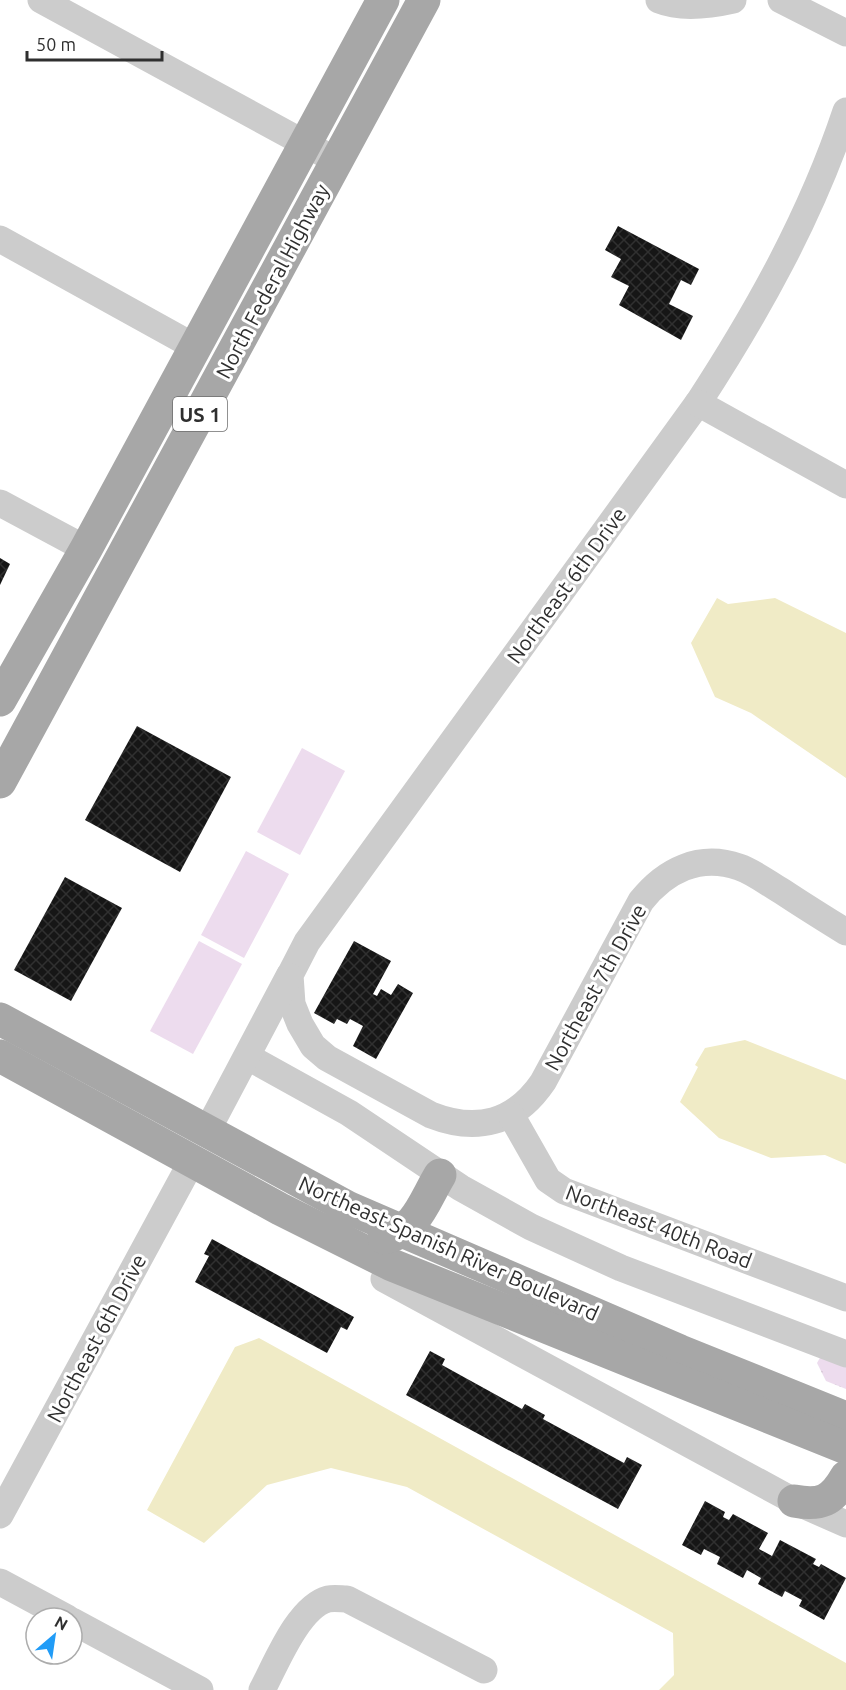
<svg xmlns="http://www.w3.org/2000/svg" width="846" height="1690" font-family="Ubuntu,sans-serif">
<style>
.grass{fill:url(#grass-tufts)}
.garden{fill:#eddcee}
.water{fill:#f0ebc6}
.building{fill:url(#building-cross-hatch)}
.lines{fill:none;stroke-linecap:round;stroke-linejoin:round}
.minor{stroke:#ccc;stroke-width:27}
.major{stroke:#a7a7a7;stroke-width:33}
.labels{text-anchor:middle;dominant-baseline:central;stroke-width:6;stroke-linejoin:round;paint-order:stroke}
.shield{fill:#fff;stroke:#6d6d6d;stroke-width:1.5}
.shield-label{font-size:20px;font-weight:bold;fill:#2f2f2f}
.street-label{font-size:21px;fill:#2f2f2f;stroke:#fff}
</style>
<defs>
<pattern id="grass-tufts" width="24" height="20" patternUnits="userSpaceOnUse" patternTransform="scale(1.5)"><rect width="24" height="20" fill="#eddcee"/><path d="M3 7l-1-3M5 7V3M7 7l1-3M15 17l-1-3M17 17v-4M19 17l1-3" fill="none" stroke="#ccbdcc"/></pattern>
<pattern id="building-cross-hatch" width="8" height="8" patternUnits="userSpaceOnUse" patternTransform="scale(1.5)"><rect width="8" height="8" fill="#161616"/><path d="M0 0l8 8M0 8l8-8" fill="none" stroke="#303030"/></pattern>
</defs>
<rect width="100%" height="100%" fill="#fff"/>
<path class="grass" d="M 821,1356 L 846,1366 L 846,1389 L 826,1381 L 817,1363 Z"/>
<g class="garden">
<path d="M 302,748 L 345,771 L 300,855 L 257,832 Z"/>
<path d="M 246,851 L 289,874 L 244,958 L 201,935 Z"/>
<path d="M 199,941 L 242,964 L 193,1054 L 150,1031 Z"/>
</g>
<g class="water">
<path d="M 717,598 L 728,604 L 775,598 L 846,633 L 846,778 L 751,713 L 715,697 L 691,643 Z"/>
<path d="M 745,1040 L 846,1080 L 846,1164 L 825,1155 L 771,1158 L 719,1138 L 680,1102 L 698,1067 L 695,1065 L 705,1048 Z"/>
<path d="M 259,1338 L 846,1663 L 846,1690 L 659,1690 L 674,1675 L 673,1633 L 407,1487 L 331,1468 L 267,1485 L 204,1543 L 147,1510 L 235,1347 Z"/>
</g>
<g class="building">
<path d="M 618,226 L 699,269 L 691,285 L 681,280 L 669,304 L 693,316 L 681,340 L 619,305 L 629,286 L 611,277 L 621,259 L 605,250 Z"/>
<path d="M 0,558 L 10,564 L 0,585 Z"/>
<path d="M 137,726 L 231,777 L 180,872 L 85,820 Z"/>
<path d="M 65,877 L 122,908 L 71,1001 L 14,970 Z"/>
<path d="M 354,941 L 391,961 L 373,994 L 377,996 L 381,989 L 391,995 L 398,984 L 413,993 L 376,1059 L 353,1046 L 363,1026 L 350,1019 L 347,1024 L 337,1019 L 334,1024 L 314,1013 Z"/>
<path d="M 212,1239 L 354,1317 L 347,1330 L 341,1327 L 327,1353 L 195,1282 L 209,1256 L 204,1254 Z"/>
<path d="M 430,1351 L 445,1359 L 442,1365 L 522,1409 L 525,1404 L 545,1415 L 543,1419 L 624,1463 L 627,1457 L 642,1465 L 618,1509 L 406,1395 Z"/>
<path d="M 705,1501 L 725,1512 L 723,1517 L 729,1520 L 733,1514 L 768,1533 L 759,1549 L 772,1556 L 780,1540 L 816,1559 L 813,1564 L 819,1567 L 821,1564 L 846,1578 L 824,1620 L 799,1606 L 802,1600 L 785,1591 L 782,1597 L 758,1584 L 761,1578 L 747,1570 L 743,1578 L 717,1564 L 720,1557 L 704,1549 L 701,1555 L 682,1545 Z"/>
</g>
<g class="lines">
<g class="minor">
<path d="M 41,0 L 337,161"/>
<path d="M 659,0 C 681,9 711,5 733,0"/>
<path d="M 781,0 L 846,33"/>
<path d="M 846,111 C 811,216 758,311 698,403 L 307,942 L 290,975 L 292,1004 L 300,1024 L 313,1046 L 327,1058 L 431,1115 C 477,1133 515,1123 543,1082 L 641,901 C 665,871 699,853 739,867 C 754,872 769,884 783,892 C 804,906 825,919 846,932"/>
<path d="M 0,239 L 195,347"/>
<path d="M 698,403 L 846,485"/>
<path d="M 0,503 L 86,549"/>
<path d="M 248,1057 L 349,1113 L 461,1188 L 531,1227 L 621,1268 L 846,1354"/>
<path d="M 511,1115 L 548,1180 L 564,1191 L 846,1298"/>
<path d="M 207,1131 L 289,976"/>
<path d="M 384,1279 L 794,1501 L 846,1524"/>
<path d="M 0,1515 L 192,1161"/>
<path d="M 0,1582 L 67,1618"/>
<path d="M 72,1621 L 200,1690"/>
<path d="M 262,1690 C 276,1664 298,1607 328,1599 C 334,1598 342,1599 347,1599 L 484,1670"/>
</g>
<g class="major">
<path d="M 0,700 L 86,549 L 383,0"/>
<path d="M 0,782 L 424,0"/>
<path d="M 0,1019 L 349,1208 L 680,1351 L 846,1418"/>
<path d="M 0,1056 L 280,1209 L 392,1265 L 846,1448"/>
<path d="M 384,1238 C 417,1231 424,1201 440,1175"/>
<path d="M 794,1501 C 821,1506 832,1501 846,1477"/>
</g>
</g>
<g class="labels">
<rect class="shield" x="173" y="397" width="54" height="34" rx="4.5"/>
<g class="shield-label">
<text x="200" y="414">US 1</text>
</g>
<g class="street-label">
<text transform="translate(272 281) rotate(-62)">North Federal Highway</text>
<text transform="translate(566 585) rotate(-54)">Northeast 6th Drive</text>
<text transform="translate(595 987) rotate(-61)">Northeast 7th Drive</text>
<text transform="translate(659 1226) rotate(21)">Northeast 40th Road</text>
<text transform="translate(449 1248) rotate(24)">Northeast Spanish River Boulevard</text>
<text transform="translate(96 1338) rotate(-62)">Northeast 6th Drive</text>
</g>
</g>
<g transform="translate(54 1636) rotate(29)"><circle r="28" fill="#ffffff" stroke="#acacac" stroke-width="1.5"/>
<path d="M0-4.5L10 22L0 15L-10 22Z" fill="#219cf7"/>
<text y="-9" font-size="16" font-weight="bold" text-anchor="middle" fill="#2f2f2f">N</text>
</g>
<path d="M27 51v9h135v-9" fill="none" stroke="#2f2f2f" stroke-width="3"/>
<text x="36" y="51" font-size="18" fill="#2f2f2f" stroke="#ffffff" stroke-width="4.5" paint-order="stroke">50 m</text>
</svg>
